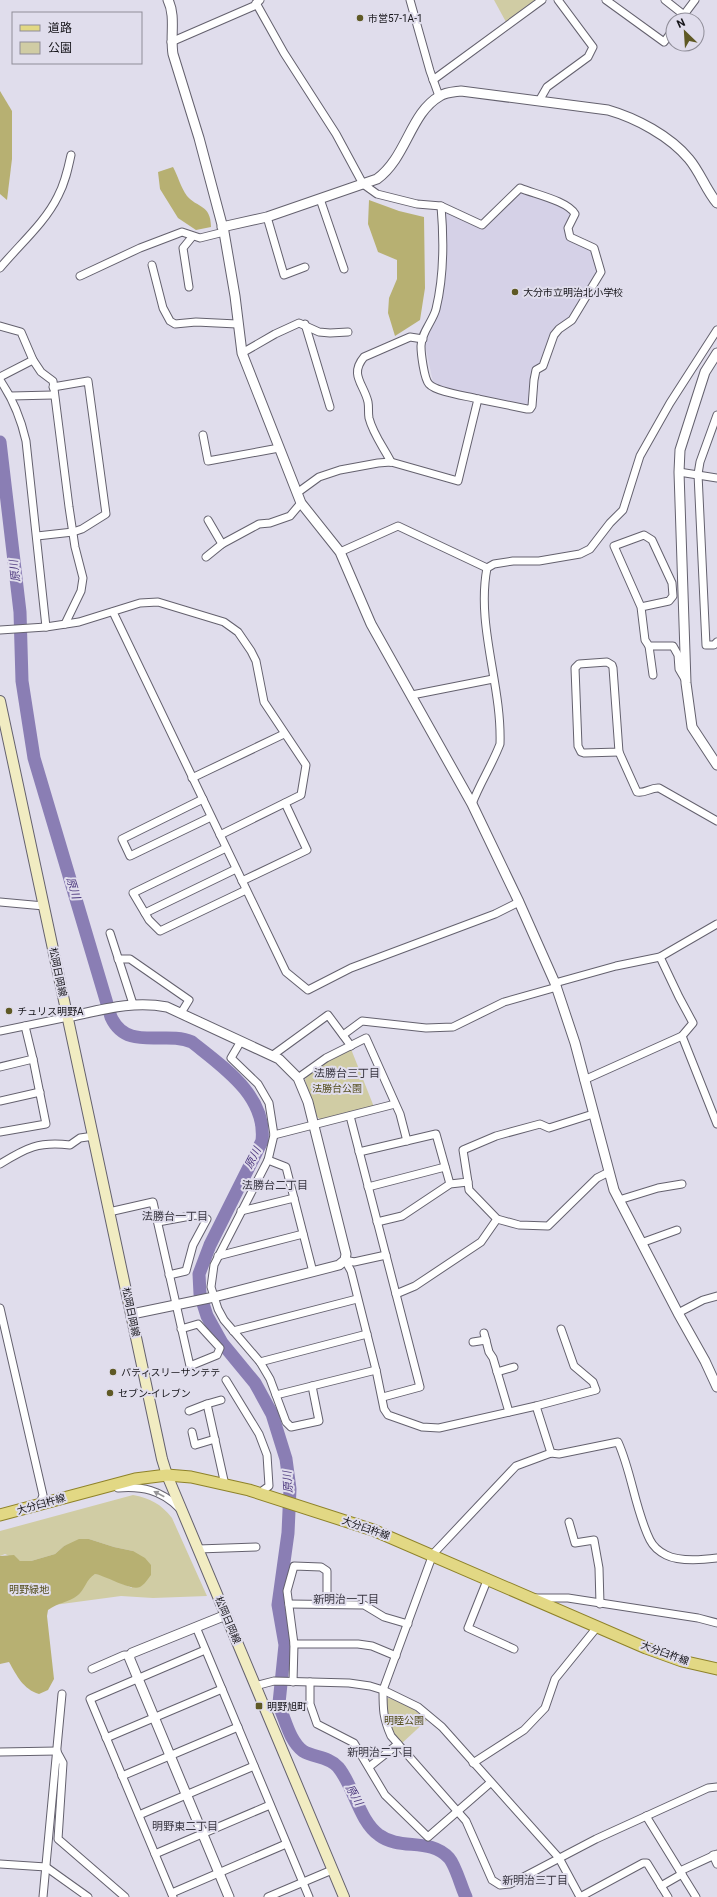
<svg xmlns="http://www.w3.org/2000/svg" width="717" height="1897" font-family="Roboto,'Noto Sans JP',sans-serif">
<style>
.built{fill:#d5d1e7}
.green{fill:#d0cca4}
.forest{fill:#b7b072}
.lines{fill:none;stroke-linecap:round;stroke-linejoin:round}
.river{stroke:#8a7eb4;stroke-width:13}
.minor-casing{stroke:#64616e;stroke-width:9}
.tertiary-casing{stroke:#64616e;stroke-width:11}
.secondary-casing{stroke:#64616e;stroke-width:12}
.primary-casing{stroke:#8e8229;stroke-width:13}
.minor{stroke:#fff;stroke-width:7}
.tertiary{stroke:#fff;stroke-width:9}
.secondary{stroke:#f1ecc2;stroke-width:10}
.primary{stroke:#e2d884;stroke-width:11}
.oneway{fill:#969598}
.poi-dot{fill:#5f5925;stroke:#e0ddec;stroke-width:1.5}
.labels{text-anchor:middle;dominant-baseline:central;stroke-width:4;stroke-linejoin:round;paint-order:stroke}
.poi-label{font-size:10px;fill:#151419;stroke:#e0ddec;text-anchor:start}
.street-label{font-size:10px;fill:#151419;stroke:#e0ddec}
.park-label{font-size:10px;fill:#544e1e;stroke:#e0ddec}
.water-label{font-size:11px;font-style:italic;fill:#4e3a7f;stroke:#e0ddec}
.neighbourhood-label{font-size:11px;fill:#383641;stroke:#e0ddec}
</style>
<rect width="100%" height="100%" fill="#e0ddec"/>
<path class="built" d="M 523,191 L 535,197 L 550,200 L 572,211 L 569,239 L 591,249 L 598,272 L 570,318 L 565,321 L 540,365 L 530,406 L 526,407 L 437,386 L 433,382 L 425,344 L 439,312 L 445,284 L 446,214 L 448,212 L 484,230 L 518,192 Z"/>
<g class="green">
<path d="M 494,0 L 536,0 L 506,22 Z"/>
<path d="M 351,1049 L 374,1107 L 321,1120 L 317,1117 L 305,1080 C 310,1067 338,1055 351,1049 Z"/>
<path d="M 133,1495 C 150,1498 161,1504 172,1518 L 207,1596 L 153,1598 L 121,1596 L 54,1605 L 77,1596 L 90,1576 L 95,1574 L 105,1576 L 132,1588 L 133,1551 L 114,1547 L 89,1539 L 64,1546 L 55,1554 L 31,1561 L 20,1561 L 5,1554 L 0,1556 L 0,1531 Z"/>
<path d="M 389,1698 L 409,1706 L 427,1720 L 401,1744 C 389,1727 386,1718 386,1699 Z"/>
</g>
<g class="forest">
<path d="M 0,91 L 12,111 L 12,159 L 7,200 L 0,194 Z"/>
<path d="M 173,167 C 178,176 181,188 187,196 C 197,208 211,204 211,227 L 196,230 L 178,218 L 160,189 L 158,172 Z"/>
<path d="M 369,200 L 399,211 L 424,217 L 425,288 L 420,320 L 395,336 L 388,313 L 389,298 L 397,279 L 397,260 L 378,252 L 368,224 Z"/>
<path d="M 79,1539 L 89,1539 L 114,1547 L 133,1551 L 145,1558 L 151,1565 L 151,1575 C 148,1579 144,1585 140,1587 C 130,1591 107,1576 95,1574 C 86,1579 85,1590 77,1596 C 69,1602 57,1603 48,1610 L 47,1616 L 54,1679 L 48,1690 L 39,1694 C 23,1689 17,1676 9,1662 L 0,1664 L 0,1556 L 14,1555 L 20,1561 L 31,1561 L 55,1554 L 64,1546 Z"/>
</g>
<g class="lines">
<path class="river" d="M 0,442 L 20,612 L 22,681 L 34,758 L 111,1017 C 127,1052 165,1030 192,1042 C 223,1067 267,1096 262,1141 L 210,1245 L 199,1274 L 200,1294 L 207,1316 L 222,1343 L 255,1383 L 272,1414 L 286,1459 L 290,1489 L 288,1533 L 278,1605 L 285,1645 L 279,1703 L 280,1708 C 286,1722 290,1741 303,1751 C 314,1758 328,1756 338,1767 C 354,1786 359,1821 379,1835 C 400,1851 430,1837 449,1858 C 456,1866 461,1887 466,1897"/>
<g class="minor-casing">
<g id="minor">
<path d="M 410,0 L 430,71 L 439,96"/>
<path d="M 606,0 L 664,42 L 673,30"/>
<path d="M 665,0 L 684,15"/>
<path d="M 256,3 L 284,53 L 336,134 L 363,184 L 377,194 L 417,204 L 441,206 L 482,225 L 520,188 C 534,194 568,201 575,214 L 568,228 L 570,237 L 594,248 L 601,272 L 572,320 L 559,329 L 554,335 L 543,366 L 536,370 L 534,380 L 532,406 L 530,409 L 527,409 L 478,399"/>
<path d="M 680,20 L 695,0"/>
<path d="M 171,42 L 254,6 L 260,0"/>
<path d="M 433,80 L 542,0"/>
<path d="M 539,101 L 547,87 L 588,57 L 593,47 L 558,0"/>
<path d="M 320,199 L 344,269"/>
<path d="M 267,217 L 284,275 L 305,267"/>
<path d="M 152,265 L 163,308 L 170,321 L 175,324 L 196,322 L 237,324"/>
<path d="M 0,268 C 19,245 45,223 58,196 C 65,183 68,169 71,155"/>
<path d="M 80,276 L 140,248 L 182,232 L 200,238 L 224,232"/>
<path d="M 189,287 L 183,248 L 192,237"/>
<path d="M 305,324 L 330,407"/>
<path d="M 0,326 L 21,332 L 33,360 L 41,372 L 53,381 L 69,507 L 75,547 L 83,578 L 81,591 L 65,624"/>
<path d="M 242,353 L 275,334 L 299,323 L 319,332 L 330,333 L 348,332"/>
<path d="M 0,377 L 33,360"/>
<path d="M 0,380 C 13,399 21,419 26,441 L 46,627"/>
<path d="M 11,396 L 53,395"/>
<path d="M 717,415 L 700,462 L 698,474 L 706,645 L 714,645 L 717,642"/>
<path d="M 203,435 L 208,461 L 279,448"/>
<path d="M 391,462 C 384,448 373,434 369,418 C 368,413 369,407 368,402 C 364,384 349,375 364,357 L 410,337 L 423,339"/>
<path d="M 679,472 L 717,478"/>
<path d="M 297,493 L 319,477 L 340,470 L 378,463 L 391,462 L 458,481 L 478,399 C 467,396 436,392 429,384 C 424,379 421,353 421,346 C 421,333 433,321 436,309 C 444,276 444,240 441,206"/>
<path d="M 208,520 L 222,544"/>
<path d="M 37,536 L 73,532 L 82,529 L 106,514 L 88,381 L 53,387"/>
<path d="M 340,552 L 398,526 L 487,568 L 494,564 L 513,561 L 539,561 L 580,554 L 590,549 L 610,523 L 623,510 L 640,456 L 670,403 L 717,330"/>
<path d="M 206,557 L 222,544 L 259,524 L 270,523 L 290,516 L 301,503"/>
<path d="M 641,607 L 669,601 L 673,596 L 672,583 L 652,540 L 644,535 L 614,546 L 641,607 L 645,640 L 649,646 L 673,646 L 678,655 L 679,669 L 686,681"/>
<path d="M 113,612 L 286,972 L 308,990 L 351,968 L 495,914 L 519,902"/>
<path d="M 0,630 L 46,627 L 79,622 L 140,603 L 158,602 L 224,622 L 238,632 L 251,651 L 256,661 L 264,702 L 306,765 L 301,795 L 220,835"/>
<path d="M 649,646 L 653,675"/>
<path d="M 607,662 L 612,665 L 613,668 L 619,752 L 584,753 L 581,752 L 578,746 L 575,668 L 579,664 Z"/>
<path d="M 412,695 L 493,679"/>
<path d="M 619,752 L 637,792 C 645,794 651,787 659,788 L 717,821"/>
<path d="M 192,778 L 284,734"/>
<path d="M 203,799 L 122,839 L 130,856 L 211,817"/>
<path d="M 472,804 C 480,783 492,765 500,744 C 502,685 476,626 487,568"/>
<path d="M 226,848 L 133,893 L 149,920 L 160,931 L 246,890"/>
<path d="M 242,881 L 307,850 L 285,803"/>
<path d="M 0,902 L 44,906"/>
<path d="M 145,913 L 236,869"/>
<path d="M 110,933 L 133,1004"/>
<path d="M 118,959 L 130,959 L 189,1000 L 181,1013"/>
<path d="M 555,983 L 616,966 L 660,957 L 717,924"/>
<path d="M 0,1031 L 68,1017"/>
<path d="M 343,1035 L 362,1021 L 426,1028 L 453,1027 L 504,1002 L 557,987"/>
<path d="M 682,1036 L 717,1124"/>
<path d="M 241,1041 L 231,1058 L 258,1084 L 269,1103 L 274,1135 L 268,1160 L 214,1265 L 211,1287 L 218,1309 L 224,1320 L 260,1362 L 270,1379 L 286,1422 L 291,1427 L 319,1421 L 312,1386"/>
<path d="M 273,1055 L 328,1015 L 351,1046"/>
<path d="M 0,1067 L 33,1059 L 25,1026"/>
<path d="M 298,1078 L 326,1058 L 366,1038 L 400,1114 L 407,1141"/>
<path d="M 584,1080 L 682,1036 L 693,1023 L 679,997 L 660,957"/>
<path d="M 0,1101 L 40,1092"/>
<path d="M 350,1116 L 420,1387 L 383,1397"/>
<path d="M 0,1132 L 46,1124 L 33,1059"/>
<path d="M 274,1135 L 395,1104"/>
<path d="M 359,1152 L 436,1134 L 450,1184"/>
<path d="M 268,1160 L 286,1167 L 313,1272"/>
<path d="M 0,1164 C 26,1148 39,1141 70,1145 L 80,1138 L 94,1136"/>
<path d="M 468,1182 L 469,1190 L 497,1219 L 519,1225 L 548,1226 L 597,1178 L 609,1172"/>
<path d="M 368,1187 L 445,1167"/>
<path d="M 619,1200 L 658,1188 L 682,1184"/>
<path d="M 241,1211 L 294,1198"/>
<path d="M 109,1212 L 153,1202 L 190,1366 L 217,1355 L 220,1348 L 198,1324 L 181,1329"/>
<path d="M 158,1222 L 196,1215 L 207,1219 L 193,1245 L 186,1271 L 169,1275"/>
<path d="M 377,1222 L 402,1216 L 450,1184 L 468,1182 L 463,1150 L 496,1136 L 540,1124 L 549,1128 L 593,1114"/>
<path d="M 641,1243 L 677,1230"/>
<path d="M 218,1256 L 303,1234"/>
<path d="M 345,1260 L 351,1271 L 376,1370 L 384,1409 L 388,1415 L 422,1427 L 439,1428 L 536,1406 L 596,1390 L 593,1382 L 574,1366 L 561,1329"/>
<path d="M 345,1260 L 354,1262 L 386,1255"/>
<path d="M 396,1294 L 415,1286 L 481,1242 L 497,1219"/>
<path d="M 0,1308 L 43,1495 L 40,1504"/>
<path d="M 678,1313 L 703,1300 L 717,1296"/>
<path d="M 233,1331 L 357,1299"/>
<path d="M 484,1333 L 489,1352 L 493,1358 L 509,1412"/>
<path d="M 473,1342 L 486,1340"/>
<path d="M 260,1362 L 367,1334"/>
<path d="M 497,1372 L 514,1367"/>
<path d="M 226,1380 L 259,1434 L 267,1455 L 269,1486 L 258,1494"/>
<path d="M 276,1395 L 376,1370"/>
<path d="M 221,1400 L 207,1404 L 225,1485"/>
<path d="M 536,1406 L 551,1453"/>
<path d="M 189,1411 L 207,1404"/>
<path d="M 192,1432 L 195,1445 L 215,1439"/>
<path d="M 118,1488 C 142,1486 161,1490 179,1508"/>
<path d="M 569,1522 L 575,1543 L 594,1540 L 599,1568 L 600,1604"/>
<path d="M 198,1549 L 256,1547"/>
<path d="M 717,1558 C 702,1560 680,1562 666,1555 C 660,1552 653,1546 650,1540 C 635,1510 632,1473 618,1442 L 559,1454 L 551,1453 L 516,1466 L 433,1554 L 383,1690 C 383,1709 383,1718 391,1736 L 466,1821 L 492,1880 L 500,1885 L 510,1884 L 596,1839 L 708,1788 L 717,1787"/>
<path d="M 488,1578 L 468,1628 L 514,1649"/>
<path d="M 534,1598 L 568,1598 L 698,1618 L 717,1623"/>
<path d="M 289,1604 L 364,1605 L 384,1617 L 408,1624"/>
<path d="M 196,1627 L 309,1897"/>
<path d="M 294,1644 L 358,1644 L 372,1646 L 396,1656"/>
<path d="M 92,1669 L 124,1655 L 129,1655"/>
<path d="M 293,1682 L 294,1644 L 287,1591 L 294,1566 L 321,1567 L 327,1571 L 327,1604"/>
<path d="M 310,1682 L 310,1704 L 317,1724 L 354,1743 L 385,1795 L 428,1837 L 490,1783"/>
<path d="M 255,1686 L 274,1681 L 349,1683 L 370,1686 L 383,1690 L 418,1707 L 442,1727 L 559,1858 L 580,1897"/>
<path d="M 106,1738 L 222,1689"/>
<path d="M 0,1752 L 57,1751"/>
<path d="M 57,1752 L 63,1763 L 58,1839 L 125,1897"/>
<path d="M 473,1763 L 524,1730 L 545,1708 L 555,1679 L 598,1626"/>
<path d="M 369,1767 L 398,1744"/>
<path d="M 122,1776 L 238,1727"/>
<path d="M 139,1815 L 254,1766"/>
<path d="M 646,1816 L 696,1897"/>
<path d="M 155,1854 L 270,1805"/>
<path d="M 713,1855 L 717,1864"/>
<path d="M 0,1864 L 46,1867 L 88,1897"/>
<path d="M 680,1871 L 717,1854"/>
<path d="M 661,1886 L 682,1874"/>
<path d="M 172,1893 L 286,1844"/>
<path d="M 43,1897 L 62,1694"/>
<path d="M 173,1897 L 90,1699 L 205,1650"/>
<path d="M 268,1897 L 332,1870"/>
<path d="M 580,1897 L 643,1863 L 647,1863 L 668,1897"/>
</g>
</g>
<g class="tertiary-casing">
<g id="tertiary">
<path d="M 168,0 C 176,16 170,36 173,54 L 199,138 L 224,232 L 235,296 L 242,353 L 301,503 L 340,552 L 371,624 L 472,804 L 519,902 L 555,983 L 575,1043 L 614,1190 L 678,1313 L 705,1361 L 717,1387"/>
<path d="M 222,227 L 267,217 L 377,179 C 407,157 410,113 440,96 C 446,92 454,92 461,91 L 608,110 C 636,118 670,136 689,159 C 700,172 706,190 717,203"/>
<path d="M 717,353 L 705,372 L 680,450 L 679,472 L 686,683 L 692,727 L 717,765"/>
<path d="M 68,1017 C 101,1010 133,1000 167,1007 L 279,1059 L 298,1078 L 308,1102 L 346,1254 L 345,1260 L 339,1265 L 214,1297 L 132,1314"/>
<path d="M 226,1615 L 132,1653 L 129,1657 L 229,1897"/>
</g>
</g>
<g class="secondary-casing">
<path id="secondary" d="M 0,701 L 162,1459 L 167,1475 L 344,1897"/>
</g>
<g class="primary-casing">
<path id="primary" d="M 0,1515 L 135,1479 L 167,1475 L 191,1477 L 249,1490 L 373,1530 L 646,1648 L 682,1661 L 717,1669"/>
</g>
<use href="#minor" class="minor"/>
<use href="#tertiary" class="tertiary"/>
<use href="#secondary" class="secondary"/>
<use href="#primary" class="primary"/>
</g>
<defs><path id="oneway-solid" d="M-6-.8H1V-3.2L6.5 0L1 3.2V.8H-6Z"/></defs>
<use class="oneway" href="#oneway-solid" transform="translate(159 1494) rotate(-153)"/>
<g class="poi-dot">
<circle cx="360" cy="18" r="4"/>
<circle cx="515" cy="292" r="4"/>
<circle cx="9" cy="1011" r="4"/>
<circle cx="113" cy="1372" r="4"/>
<circle cx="110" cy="1393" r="4"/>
<rect x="255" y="1702" width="8" height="8" rx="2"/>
</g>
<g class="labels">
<g class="poi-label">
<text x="368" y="18">市営57-1A-1</text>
<text x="523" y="292">大分市立明治北小学校</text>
<text x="17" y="1011">チュリス明野A</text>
<text x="121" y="1372">パティスリーサンテテ</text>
<text x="118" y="1393">セブン-イレブン</text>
<text x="267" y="1706">明野旭町</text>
</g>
<g class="street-label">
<text transform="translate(58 972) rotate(78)">松岡日岡線</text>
<text transform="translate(131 1312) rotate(78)">松岡日岡線</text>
<text transform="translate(41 1504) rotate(-16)">大分臼杵線</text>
<text transform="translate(366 1528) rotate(19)">大分臼杵線</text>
<text transform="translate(228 1620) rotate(67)">松岡日岡線</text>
<text transform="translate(665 1653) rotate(20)">大分臼杵線</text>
</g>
<g class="park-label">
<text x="337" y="1088">法勝台公園</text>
<text x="29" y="1589">明野緑地</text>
<text x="404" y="1720">明睦公園</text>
</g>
<g class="water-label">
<text transform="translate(15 571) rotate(-97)">原川</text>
<text transform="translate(73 888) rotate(73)">原川</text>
<text transform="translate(253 1158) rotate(-63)">原川</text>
<text transform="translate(288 1482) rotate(-94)">原川</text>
<text transform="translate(354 1795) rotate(60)">原川</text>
</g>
<g class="neighbourhood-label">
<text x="347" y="1073">法勝台三丁目</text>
<text x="275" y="1185">法勝台二丁目</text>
<text x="175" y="1216">法勝台一丁目</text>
<text x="346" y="1599">新明治一丁目</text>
<text x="380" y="1752">新明治二丁目</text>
<text x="185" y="1826">明野東二丁目</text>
<text x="535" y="1880">新明治三丁目</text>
</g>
</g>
<rect x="12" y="12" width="130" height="52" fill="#e0ddec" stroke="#8f8d98"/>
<rect x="20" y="25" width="20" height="6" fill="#e2d884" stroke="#8f8d98"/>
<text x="48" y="32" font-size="12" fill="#151419">道路</text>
<rect x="20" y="42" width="20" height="12" fill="#d0cca4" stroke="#8f8d98"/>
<text x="48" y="52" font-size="12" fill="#151419">公園</text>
<g transform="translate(685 32) rotate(335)"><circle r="19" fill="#e0ddec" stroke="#8f8d98"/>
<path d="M0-3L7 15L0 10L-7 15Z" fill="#5f5925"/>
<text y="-6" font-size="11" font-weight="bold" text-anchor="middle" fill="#151419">N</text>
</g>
</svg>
